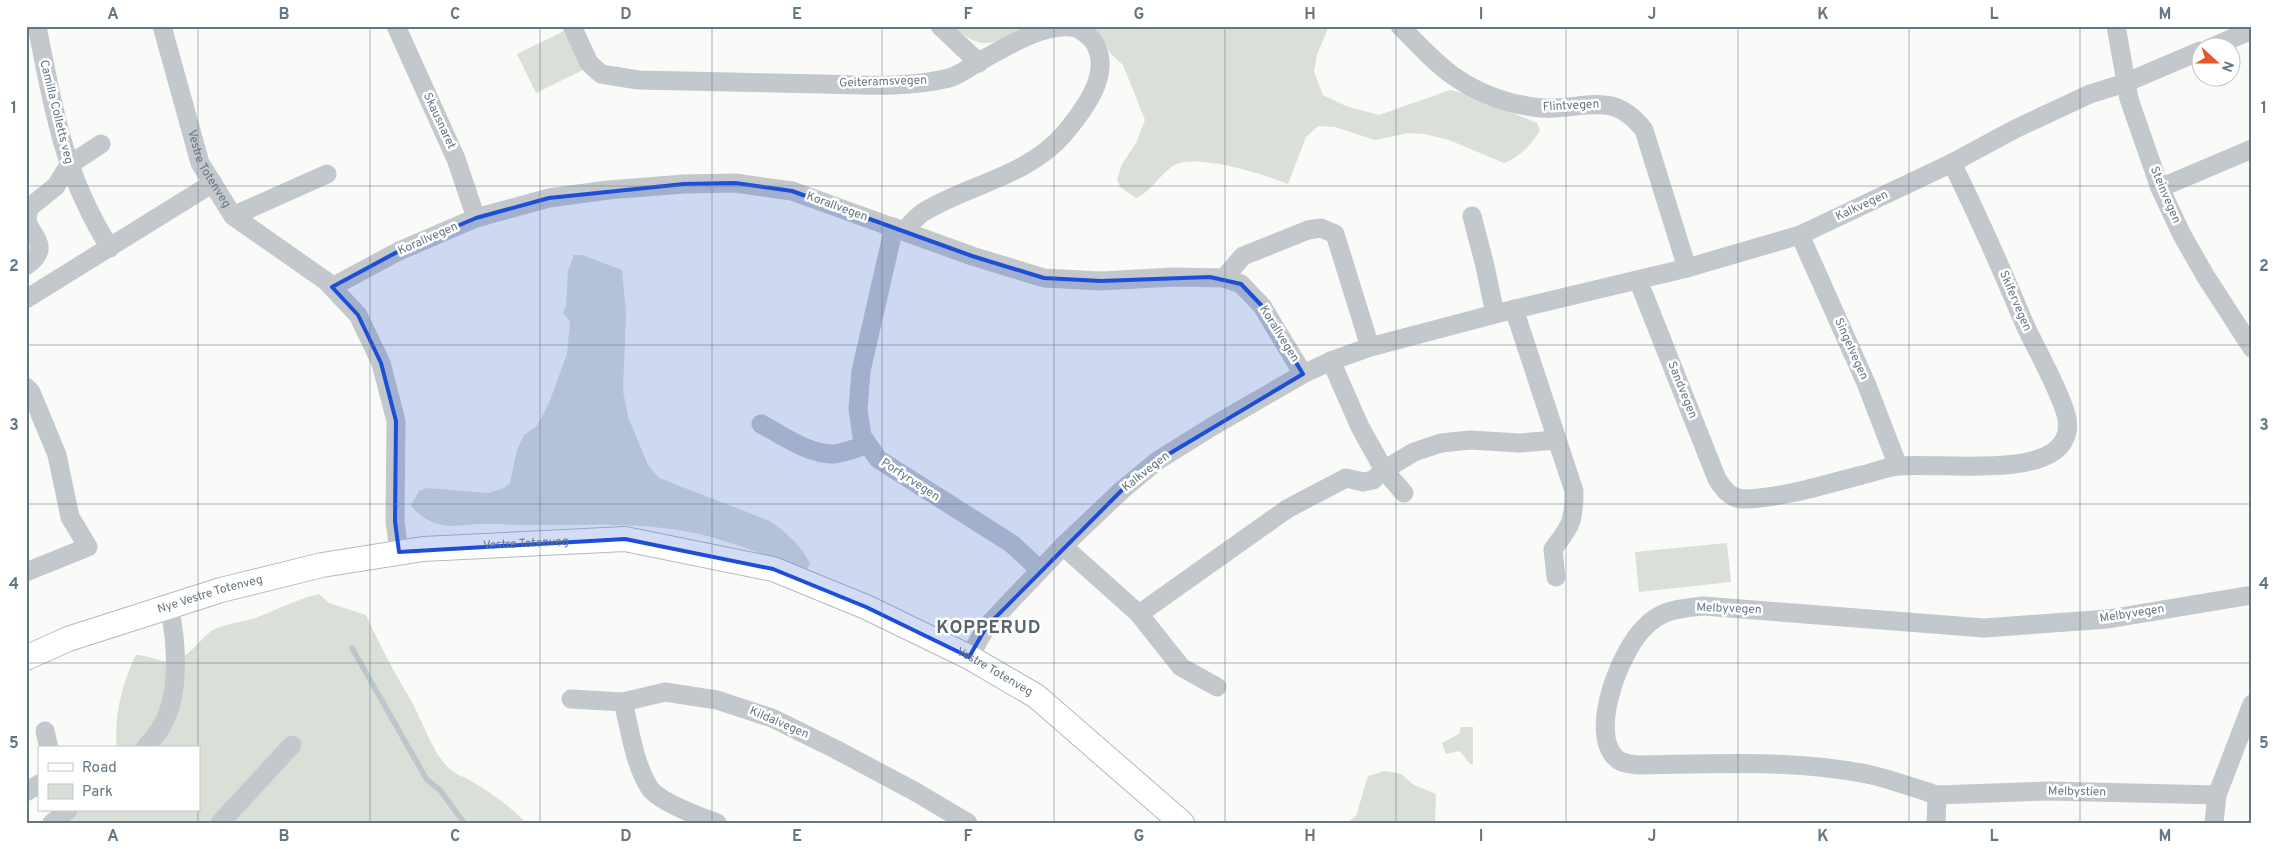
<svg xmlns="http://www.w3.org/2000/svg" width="2278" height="849" font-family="Overpass,sans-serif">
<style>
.green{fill:#dadfd7}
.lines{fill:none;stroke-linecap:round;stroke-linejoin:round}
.stream{stroke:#bbc7cb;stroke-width:5.5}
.major-casing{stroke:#b5babe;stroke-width:26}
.minor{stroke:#c3c8cc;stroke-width:19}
.major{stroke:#fff;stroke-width:24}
.marked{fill:#1d4ed8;fill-opacity:0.2;stroke:#1d4ed8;stroke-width:4;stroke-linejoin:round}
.grid{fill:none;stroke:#657683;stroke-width:1;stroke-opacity:0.55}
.labels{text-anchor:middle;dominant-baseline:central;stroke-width:5;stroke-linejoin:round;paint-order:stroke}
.street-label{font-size:12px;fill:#657683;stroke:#fff}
.district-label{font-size:18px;font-weight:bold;letter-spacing:1px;fill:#57646e;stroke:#fff}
.neatline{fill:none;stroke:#657683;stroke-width:2}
.grid-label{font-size:16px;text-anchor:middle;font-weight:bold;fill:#657683}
</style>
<rect width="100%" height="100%" fill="#fafaf8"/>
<g class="green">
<path d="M 954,26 L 1031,26 C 998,40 984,56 954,26 Z"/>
<path d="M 1086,26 L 1329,26 L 1317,55 L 1314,72 L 1323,95 L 1346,106 L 1379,115 L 1450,90 L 1467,94 L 1537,123 L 1540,130 C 1531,145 1520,157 1504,163 L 1449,140 L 1424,134 L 1408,133 L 1375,140 L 1335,127 L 1318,126 L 1306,137 L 1288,184 C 1265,175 1195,152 1173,166 C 1159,175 1151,192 1136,198 L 1120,187 L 1117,179 L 1122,164 L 1136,143 L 1145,120 L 1123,65 L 1111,54 L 1098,33 Z"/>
<path d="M 566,30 L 585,69 L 536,93 L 517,54 Z"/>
<path d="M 574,255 L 582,255 L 622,270 L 626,313 L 623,391 L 628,417 L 648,465 L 659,478 L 770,521 C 786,532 801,546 810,563 L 807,570 C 775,559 743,546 711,537 C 641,518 566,528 495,524 C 460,522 439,537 411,506 L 419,491 L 427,488 L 488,493 L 504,488 L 510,483 L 517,450 L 524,435 L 537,426 L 549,403 L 567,354 L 570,321 L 563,313 L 566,305 L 568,271 Z"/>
<path d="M 1727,543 L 1731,582 L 1639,592 L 1635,552 Z"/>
<path d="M 319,594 L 329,603 L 366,615 C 379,643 393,671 409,697 C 421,716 433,756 451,770 C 457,775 465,777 471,781 C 491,792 511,807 526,823 L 40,823 L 58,810 L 199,810 L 199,748 L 117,748 C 113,718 123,681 136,655 C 149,655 162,664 174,661 C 189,658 200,638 213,630 C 226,623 244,622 258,617 C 278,609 298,599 319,594 Z"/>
<path d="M 1461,727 L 1473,727 L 1473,764 L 1470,764 L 1460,751 L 1446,754 L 1442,743 L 1459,734 Z"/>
<path d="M 1385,771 L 1401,774 L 1414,785 L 1436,794 L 1435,823 L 1339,823 L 1349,821 L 1356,816 L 1368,776 Z"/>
</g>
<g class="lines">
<path class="stream" d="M 352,648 L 427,780 L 440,790 L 464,823"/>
<g class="major-casing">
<g id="major">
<path id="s2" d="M 26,658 L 68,639 L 221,590 L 322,565 L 423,549 L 625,539 L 773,569 L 866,607 L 969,657 L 1036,696 L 1182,823"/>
</g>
</g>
<g class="minor">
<path d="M 37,26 C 53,108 64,176 110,248"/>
<path id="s1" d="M 162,26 L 200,163 L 233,216 L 326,281 L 358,315 L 381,363 L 396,421 L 395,521 L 399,552"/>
<path d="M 396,26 L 456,159 L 476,218"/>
<path d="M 572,26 L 589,63 L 601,74 L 638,80 C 700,81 761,83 823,84 C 864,85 909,88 949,78 C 957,76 966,70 973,65 C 1000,51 1045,20 1076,28 C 1082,30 1090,37 1094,42 C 1113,73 1084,110 1064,134 C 1029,175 971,184 927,210 C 918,214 911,224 904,231"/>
<path d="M 940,26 L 979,63"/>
<path d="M 1400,26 C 1438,65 1458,88 1512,103 C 1526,106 1540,109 1554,108 C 1593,106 1616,94 1644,130 L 1687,268"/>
<path d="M 2116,26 L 2129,99 L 2160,188 L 2182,235 L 2206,277 L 2252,348"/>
<path d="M 2210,48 L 2252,30"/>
<path d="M 2160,188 L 2252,149"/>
<path d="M 233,216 L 327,174"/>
<path d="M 1472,216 L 1485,266 L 1495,314"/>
<path d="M 894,227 L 861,371 L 858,409 L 862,436 L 878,459 L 1012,544 L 1040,570"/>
<path d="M 1800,235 L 1866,383 L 1898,466"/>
<path d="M 26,266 C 54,246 29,236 27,219 C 27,215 29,210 30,207 L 56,186 L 69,165 L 101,144"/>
<path d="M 1224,278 L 1243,256 L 1308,230 L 1321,228 L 1335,234 L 1370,347"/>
<path d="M 1638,280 L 1717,479 C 1723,489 1731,499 1743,499 C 1783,498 1823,485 1862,475 C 1873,473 1886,467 1898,466 C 1934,462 2045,479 2064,440 C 2069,431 2068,420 2065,411 C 2055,381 2038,353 2025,325 C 2002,270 1978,216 1952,163"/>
<path d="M 332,287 L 399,251 L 476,218 L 549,198 L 608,190 L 684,184 L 735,183 L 792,191 L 972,256 L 1044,278 L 1101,281 L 1174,277 L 1224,278 L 1241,284 L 1262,306 L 1303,374"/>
<path d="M 26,299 L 213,183"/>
<path d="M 1514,309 L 1574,491 C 1574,521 1571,526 1553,549 L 1556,577"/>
<path d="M 1331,361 L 1360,427 L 1384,470 L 1404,493"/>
<path d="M 26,387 L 31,392 L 57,455 L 70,517 L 88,547 L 26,572"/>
<path d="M 761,424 C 782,435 809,455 834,454 C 845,453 857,448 867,444"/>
<path d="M 1063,546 L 1139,614 L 1181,667 L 1217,687"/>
<path d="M 1139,614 L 1287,509 L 1346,478 L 1363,482 L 1373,480 L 1384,470 L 1414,452 L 1441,443 L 1470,440 L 1519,443 L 1556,440"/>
<path d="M 969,657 L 987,626 L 1063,546 L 1122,490 L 1157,461 L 1213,426 L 1303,374 L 1331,361 L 1370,347 L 1495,314 L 1687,268 L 1800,235 L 1952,163 L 2015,129 L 2090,94 L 2125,83 L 2200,51"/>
<path d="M 571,699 L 623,702 L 665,692 L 717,700 L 772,718 L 837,750 L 914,791 L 968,823"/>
<path d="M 623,702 C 630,729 634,763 649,787 C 658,802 701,817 717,823"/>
<path d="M 45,731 L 49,748"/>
<path d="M 145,748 C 150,742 156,736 160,729 C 181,697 177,642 169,606"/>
<path d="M 26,792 L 39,784"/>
<path d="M 1937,795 L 2049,791 L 2217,795"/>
<path d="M 52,823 L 68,810"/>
<path d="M 220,823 L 292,745"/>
<path d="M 1936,823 L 1937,795 C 1914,788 1890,779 1867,774 C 1792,759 1714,764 1638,765 C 1631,764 1622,764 1616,758 C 1588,732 1621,650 1644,628 C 1661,609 1679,609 1703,606 L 1984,628 L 2108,619 L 2252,595"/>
<path d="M 2214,823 L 2217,795 L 2252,704"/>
</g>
<use href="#major" class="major"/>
</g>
<path class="marked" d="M 735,183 L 792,191 L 972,256 L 1044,278 L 1101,281 L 1210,277 L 1241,284 L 1262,306 L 1303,374 L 1157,461 L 1122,490 L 987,626 L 969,657 L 866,607 L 773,569 L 625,539 L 399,552 L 395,521 L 396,421 L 381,363 L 358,315 L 332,287 L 399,251 L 476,218 L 549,198 L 684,184 Z"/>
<path class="grid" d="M 198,26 L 198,748M 370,26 L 370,823M 540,26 L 540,823M 712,26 L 712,823M 882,26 L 882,823M 1054,26 L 1054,823M 1225,26 L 1225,823M 1396,26 L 1396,823M 1566,26 L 1566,823M 1738,26 L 1738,823M 1909,26 L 1909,823M 2080,26 L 2080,823M 26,186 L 2252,186M 26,345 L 2252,345M 26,504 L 2252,504M 26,663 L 2252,663M 198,810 L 198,823"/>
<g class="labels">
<g class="street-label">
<text transform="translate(883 82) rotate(-2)">Geiteramsvegen</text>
<text transform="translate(1571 106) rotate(-3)">Flintvegen</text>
<text transform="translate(56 112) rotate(76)">Camilla Colletts veg</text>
<text transform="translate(439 121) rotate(65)">Skausnaret</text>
<text stroke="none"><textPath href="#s1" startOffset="151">Vestre Totenveg</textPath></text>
<text transform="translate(2165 195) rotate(67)">Steinvegen</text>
<text transform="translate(1862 206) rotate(-25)">Kalkvegen</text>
<text transform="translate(837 207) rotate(20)">Korallvegen</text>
<text transform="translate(428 239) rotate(-24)">Korallvegen</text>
<text transform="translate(2015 301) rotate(67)">Skifervegen</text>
<text transform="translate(1279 334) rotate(58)">Korallvegen</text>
<text transform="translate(1851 349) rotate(66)">Singelvegen</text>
<text transform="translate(1682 390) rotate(68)">Sandvegen</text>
<text transform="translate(1146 472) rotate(-38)">Kalkvegen</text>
<text transform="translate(910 480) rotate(33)">Porfyrvegen</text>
<text stroke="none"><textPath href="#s2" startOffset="516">Vestre Totenveg</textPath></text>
<text stroke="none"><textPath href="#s2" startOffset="195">Nye Vestre Totenveg</textPath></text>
<text transform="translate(1729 609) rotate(2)">Melbyvegen</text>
<text transform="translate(2132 614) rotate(-9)">Melbyvegen</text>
<text stroke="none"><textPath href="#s2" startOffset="1011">Vestre Totenveg</textPath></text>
<text transform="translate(779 723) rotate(23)">Kildalvegen</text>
<text transform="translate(2077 792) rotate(1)">Melbystien</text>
</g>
<g class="district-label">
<text x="989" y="628">KOPPERUD</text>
</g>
</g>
<rect width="2278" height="849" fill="none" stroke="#ffffff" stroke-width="55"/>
<rect x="38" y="746" width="162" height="65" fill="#ffffff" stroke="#c1c8cd"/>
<rect x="48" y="763" width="25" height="8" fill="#ffffff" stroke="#c1c8cd"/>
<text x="82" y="772" font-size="15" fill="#657683">Road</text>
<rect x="48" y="784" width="25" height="15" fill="#dadfd7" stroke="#c1c8cd"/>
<text x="82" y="796" font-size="15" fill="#657683">Park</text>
<g transform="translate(2216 62) rotate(111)"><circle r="24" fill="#ffffff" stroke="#c1c8cd"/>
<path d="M0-4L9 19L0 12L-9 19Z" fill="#e4572e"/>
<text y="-8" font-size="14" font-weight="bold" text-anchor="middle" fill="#657683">N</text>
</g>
<rect x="28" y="28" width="2222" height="794" class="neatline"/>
<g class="grid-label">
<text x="113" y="19">A</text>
<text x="284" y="19">B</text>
<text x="455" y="19">C</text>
<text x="626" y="19">D</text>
<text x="797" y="19">E</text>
<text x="968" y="19">F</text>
<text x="1139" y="19">G</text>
<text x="1310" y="19">H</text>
<text x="1481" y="19">I</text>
<text x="1652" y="19">J</text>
<text x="1823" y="19">K</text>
<text x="1994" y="19">L</text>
<text x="2165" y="19">M</text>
<text x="14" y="113">1</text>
<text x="2264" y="113">1</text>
<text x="14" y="271">2</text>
<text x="2264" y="271">2</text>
<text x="14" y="430">3</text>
<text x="2264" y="430">3</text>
<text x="14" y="589">4</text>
<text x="2264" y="589">4</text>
<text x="14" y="748">5</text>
<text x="2264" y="748">5</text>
<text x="113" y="841">A</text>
<text x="284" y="841">B</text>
<text x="455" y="841">C</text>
<text x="626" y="841">D</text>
<text x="797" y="841">E</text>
<text x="968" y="841">F</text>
<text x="1139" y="841">G</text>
<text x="1310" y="841">H</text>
<text x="1481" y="841">I</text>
<text x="1652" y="841">J</text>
<text x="1823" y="841">K</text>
<text x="1994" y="841">L</text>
<text x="2165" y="841">M</text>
</g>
</svg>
